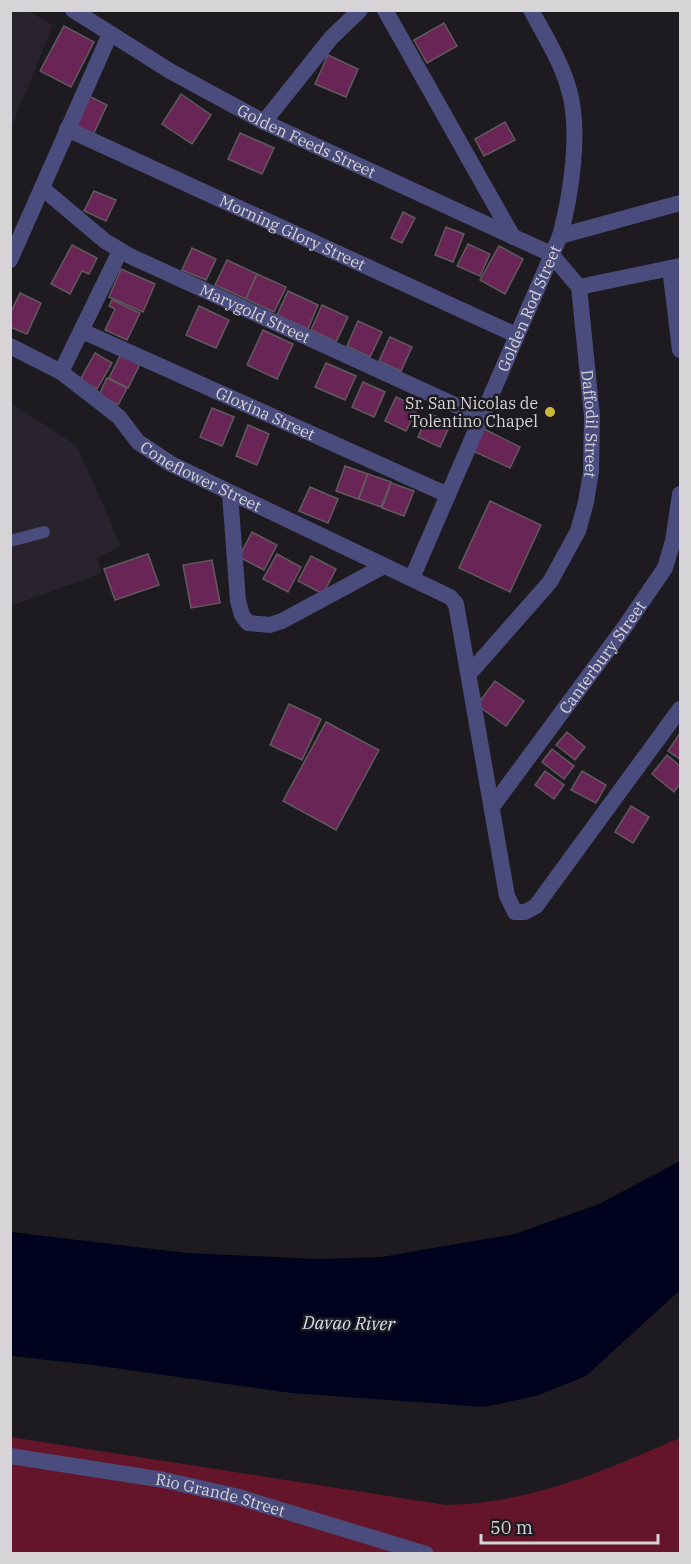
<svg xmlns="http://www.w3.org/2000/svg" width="691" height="1564" font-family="'IBM Plex Serif',serif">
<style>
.built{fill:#28232c}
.green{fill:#65152a}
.water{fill:#00031d}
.building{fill:#6a2557;stroke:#605a5e;stroke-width:1.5}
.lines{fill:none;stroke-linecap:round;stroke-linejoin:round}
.service{stroke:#494c7c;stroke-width:12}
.minor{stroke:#494c7c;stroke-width:16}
.poi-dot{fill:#ccb939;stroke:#1d1b1f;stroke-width:2}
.labels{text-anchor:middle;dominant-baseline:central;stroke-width:5;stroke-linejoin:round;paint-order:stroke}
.street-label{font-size:16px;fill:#d6d4d7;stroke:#1d1b1f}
.poi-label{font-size:16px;fill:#d6d4d7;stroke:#1d1b1f;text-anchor:end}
.water-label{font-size:18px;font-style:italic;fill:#d1e2f3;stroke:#1d1b1f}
</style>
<rect width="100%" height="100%" fill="#1d1b1f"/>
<g class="built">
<path d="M 11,10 L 28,11 L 53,25 L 11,128 Z"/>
<path d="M 11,403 L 77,446 L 121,546 L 97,558 L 102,573 L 11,606 Z"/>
</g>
<path class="green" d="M 10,1437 L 446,1505 C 537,1502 599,1472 680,1438 L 680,1553 L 11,1553 Z"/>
<path class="water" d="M 680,1161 L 680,1290 L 586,1376 L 539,1395 L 485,1407 L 291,1393 L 93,1365 L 11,1356 L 11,1232 L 187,1253 L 319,1259 L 381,1257 L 515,1234 L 599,1204 Z"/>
<g class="building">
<path d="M 444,23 L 457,46 L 427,63 L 414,40 Z"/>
<path d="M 64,26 L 94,42 L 71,87 L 40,71 Z"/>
<path d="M 328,55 L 358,69 L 346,97 L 315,84 Z"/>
<path d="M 181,94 L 211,115 L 192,144 L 162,124 Z"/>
<path d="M 87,95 L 107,105 L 93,135 L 73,126 Z"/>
<path d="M 505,122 L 515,140 L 484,156 L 475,139 Z"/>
<path d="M 240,133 L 274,148 L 262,174 L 228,159 Z"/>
<path d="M 94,191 L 116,200 L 106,221 L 84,211 Z"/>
<path d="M 403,212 L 415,218 L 402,243 L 391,238 Z"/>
<path d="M 446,227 L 464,234 L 453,262 L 435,255 Z"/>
<path d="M 468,244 L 490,254 L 480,276 L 457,266 Z"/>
<path d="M 72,245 L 97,258 L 89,274 L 82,271 L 70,294 L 51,284 Z"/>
<path d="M 499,246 L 523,259 L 505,294 L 480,280 Z"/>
<path d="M 192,248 L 216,259 L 206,280 L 182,270 Z"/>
<path d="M 227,260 L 257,274 L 246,299 L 215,285 Z"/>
<path d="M 121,269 L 155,284 L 143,312 L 109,297 Z"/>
<path d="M 257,274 L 286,287 L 274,312 L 246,299 Z"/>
<path d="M 288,291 L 318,305 L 308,329 L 277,315 Z"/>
<path d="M 20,293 L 41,303 L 27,334 L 10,327 L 10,314 Z"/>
<path d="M 112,300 L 140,313 L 127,340 L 105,330 L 115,309 L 109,306 Z"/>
<path d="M 322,305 L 348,317 L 336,342 L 311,330 Z"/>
<path d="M 199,306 L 229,320 L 216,348 L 186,335 Z"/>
<path d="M 358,321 L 382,332 L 370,357 L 347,346 Z"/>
<path d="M 263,330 L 293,344 L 277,379 L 247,365 Z"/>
<path d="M 390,337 L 412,347 L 401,371 L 379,361 Z"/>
<path d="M 95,353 L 112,363 L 97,389 L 80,380 Z"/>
<path d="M 121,354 L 140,364 L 128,388 L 109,378 Z"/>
<path d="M 326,363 L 356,376 L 345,400 L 315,387 Z"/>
<path d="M 107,378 L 127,388 L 118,405 L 99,395 Z"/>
<path d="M 363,382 L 385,392 L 374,417 L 352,407 Z"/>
<path d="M 396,397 L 418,407 L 406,431 L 385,421 Z"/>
<path d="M 212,408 L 234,417 L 222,446 L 200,437 Z"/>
<path d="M 429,413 L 451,423 L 440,447 L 418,437 Z"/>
<path d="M 248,425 L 269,434 L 257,465 L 236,456 Z"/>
<path d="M 484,429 L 520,447 L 510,468 L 473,451 Z"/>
<path d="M 345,466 L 368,474 L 358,499 L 336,491 Z"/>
<path d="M 368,474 L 391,482 L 381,507 L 359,499 Z"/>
<path d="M 391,483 L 414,491 L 404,516 L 382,508 Z"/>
<path d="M 310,487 L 338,499 L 328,523 L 299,511 Z"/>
<path d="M 490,501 L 541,525 L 510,592 L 459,568 Z"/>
<path d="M 252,532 L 277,545 L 264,570 L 239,557 Z"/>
<path d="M 148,554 L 159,585 L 115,600 L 104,569 Z"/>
<path d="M 277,554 L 301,567 L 288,592 L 263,579 Z"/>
<path d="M 311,556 L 336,569 L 323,594 L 298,581 Z"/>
<path d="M 212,560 L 220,603 L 191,608 L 183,565 Z"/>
<path d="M 495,681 L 524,701 L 506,726 L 477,705 Z"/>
<path d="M 289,704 L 321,719 L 302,760 L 270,745 Z"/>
<path d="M 326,722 L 379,750 L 336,830 L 283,801 Z"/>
<path d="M 567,732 L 585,747 L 575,760 L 556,745 Z"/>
<path d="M 680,733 L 680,759 L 668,751 Z"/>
<path d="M 552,749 L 574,766 L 564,779 L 542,762 Z"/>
<path d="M 667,755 L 680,766 L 680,784 L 674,792 L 652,774 Z"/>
<path d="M 545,771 L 564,785 L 554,799 L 535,785 Z"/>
<path d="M 582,771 L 606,785 L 596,803 L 571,790 Z"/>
<path d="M 631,806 L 649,817 L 633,843 L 615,832 Z"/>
</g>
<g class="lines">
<path class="service" d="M 10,541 L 44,532"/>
<g class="minor">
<path id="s1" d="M 73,10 L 170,71 L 264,122 L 551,254 L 579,287 L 592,416 L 591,472 L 586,502 L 578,531 L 550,582 L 469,674"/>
<path d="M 385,10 L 513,237"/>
<path d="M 264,122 L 331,38 L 360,10"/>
<path id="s2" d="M 67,129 L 516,335"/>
<path id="s3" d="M 42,188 L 105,241 L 130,256 L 481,417"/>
<path d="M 560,236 L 680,203"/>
<path d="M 10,260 L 110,34"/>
<path d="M 670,268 L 680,350"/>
<path d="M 579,287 L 680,266"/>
<path id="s4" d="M 82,331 L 448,495"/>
<path id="s5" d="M 10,346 L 61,372 L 119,417 L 138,442 L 171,464 L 450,597 L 456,604 L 507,896 L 515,912 L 525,912 L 536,906 L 680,709"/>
<path d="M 61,372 L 120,251"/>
<path d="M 230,494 L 238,601 L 242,615 L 248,623 L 270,625 L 282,621 L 384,566"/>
<path id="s6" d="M 412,578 L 560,236 C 571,195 581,131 569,90 C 561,61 545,36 531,10"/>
<path id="s7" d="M 492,807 L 624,628 L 665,568 L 673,541 L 680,494"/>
<path id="s8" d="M 10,1456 L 164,1480 L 235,1496 L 426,1554"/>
</g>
</g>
<circle class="poi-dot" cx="550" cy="412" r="6"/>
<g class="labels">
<g class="street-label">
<text stroke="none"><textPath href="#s1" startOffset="268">Golden Feeds Street</textPath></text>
<text stroke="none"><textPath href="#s2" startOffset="248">Morning Glory Street</textPath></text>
<text stroke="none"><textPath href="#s6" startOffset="294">Golden Rod Street</textPath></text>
<text stroke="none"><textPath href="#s3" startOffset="249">Marygold Street</textPath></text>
<text stroke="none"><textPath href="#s4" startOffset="201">Gloxina Street</textPath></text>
<text stroke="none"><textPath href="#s1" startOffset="718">Daffodil Street</textPath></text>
<text stroke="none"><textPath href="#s5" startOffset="234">Coneflower Street</textPath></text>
<text stroke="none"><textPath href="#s7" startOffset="186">Canterbury Street</textPath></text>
<text stroke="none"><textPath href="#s8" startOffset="214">Rio Grande Street</textPath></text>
</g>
<g class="poi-label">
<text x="538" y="403">Sr. San Nicolas de<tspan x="538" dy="18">Tolentino Chapel</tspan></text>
</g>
<g class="water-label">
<text transform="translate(349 1323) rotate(1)">Davao River</text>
</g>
</g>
<rect width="691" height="1564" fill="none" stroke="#d6d4d7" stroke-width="24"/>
<path d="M481 1534v9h177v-9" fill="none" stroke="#d6d4d7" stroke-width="3"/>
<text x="490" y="1534" font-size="18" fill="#d6d4d7" stroke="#1d1b1f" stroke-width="4.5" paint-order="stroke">50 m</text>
</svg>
